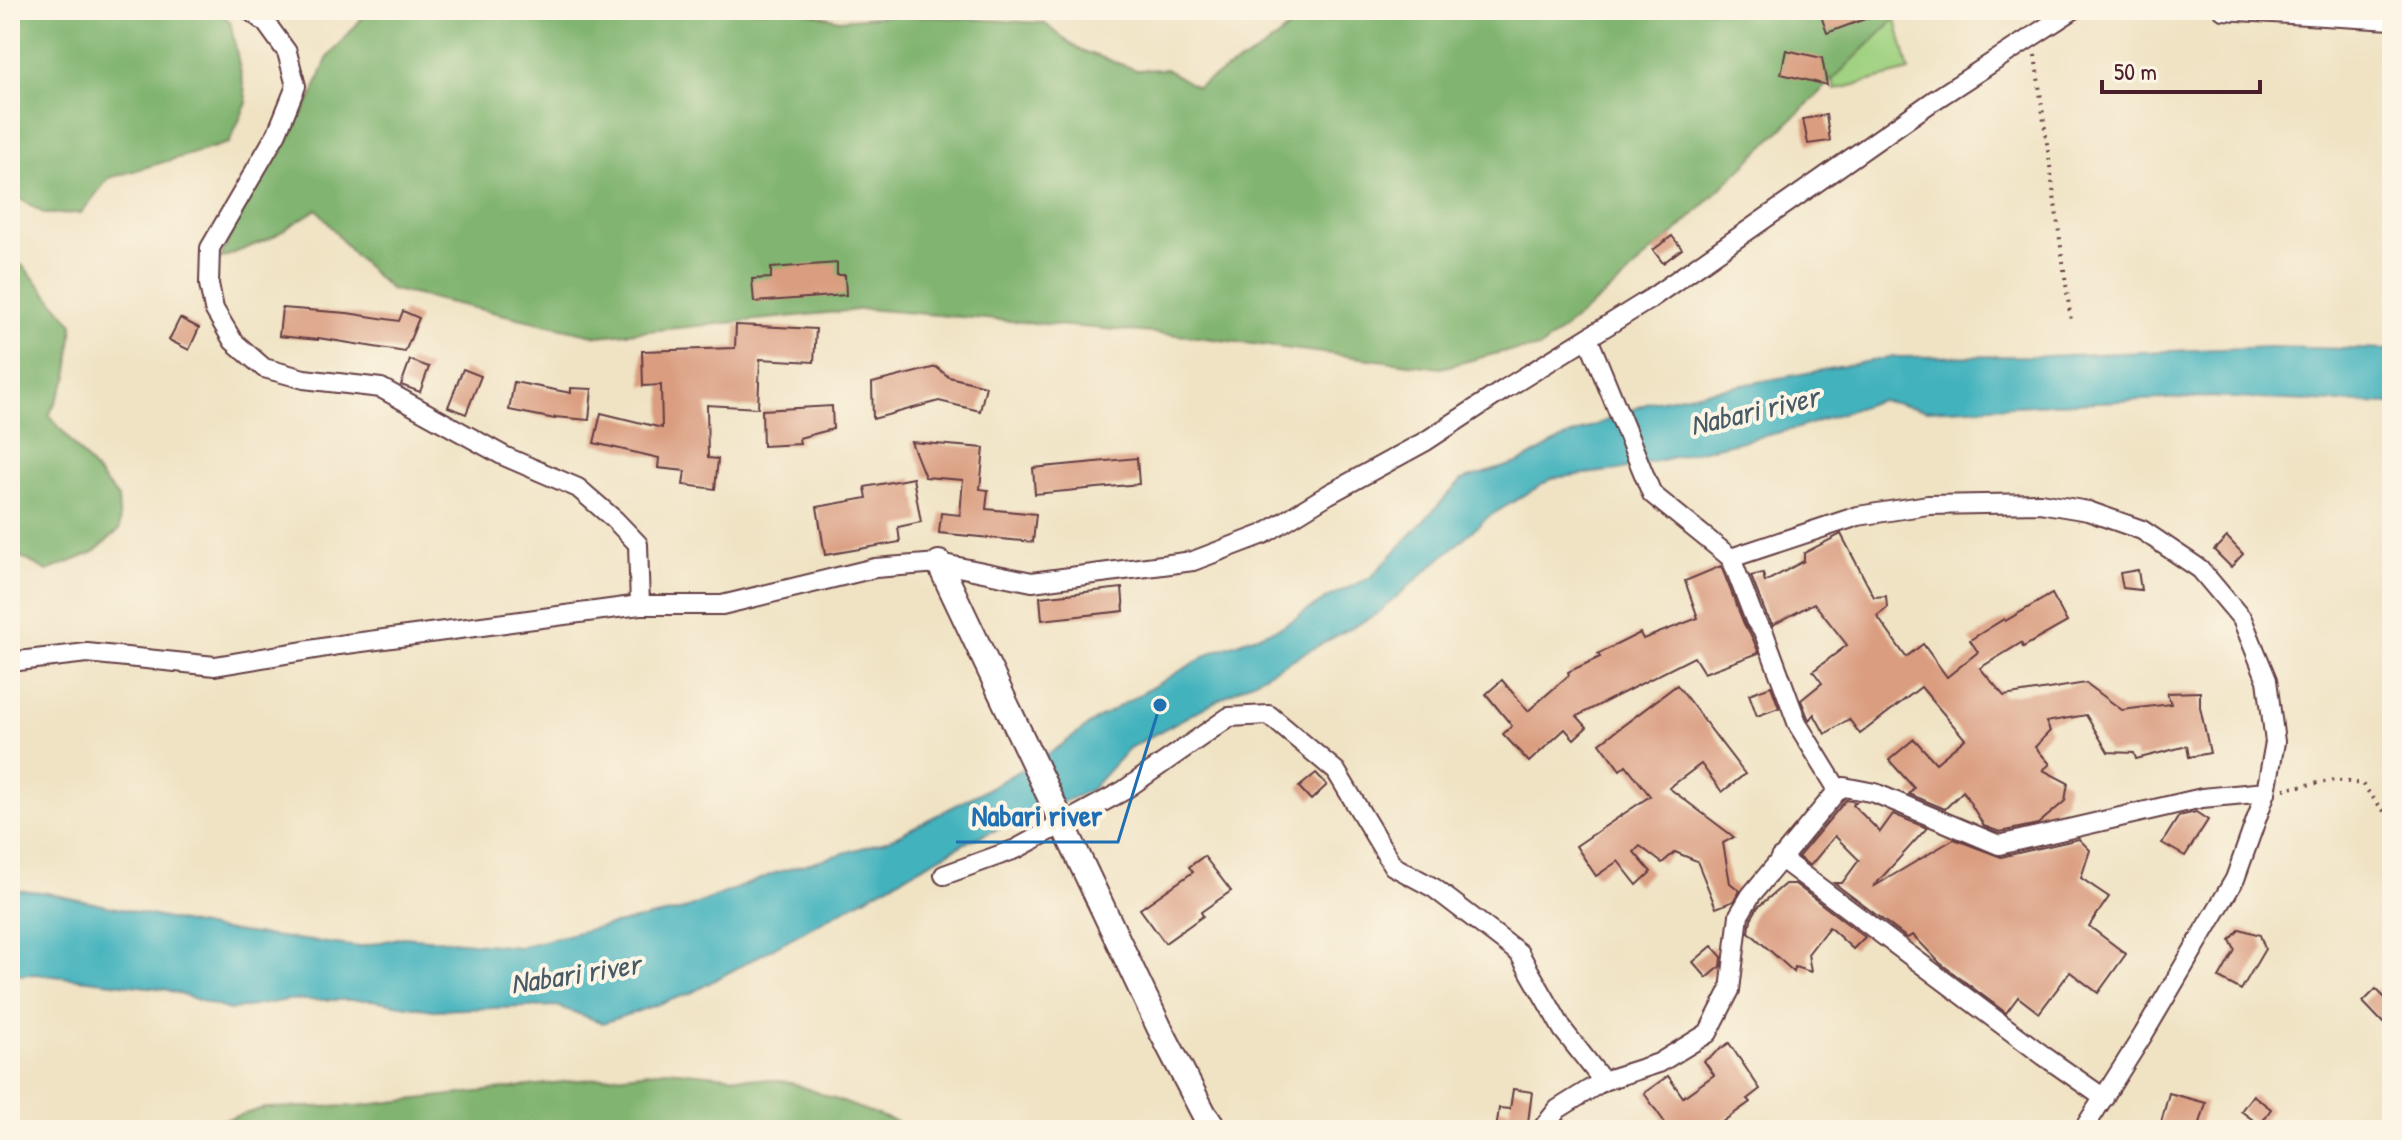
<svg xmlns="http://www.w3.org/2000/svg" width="2402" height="1140" font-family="'Patrick Hand',sans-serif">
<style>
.green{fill:#a0d281;stroke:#757856;stroke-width:2}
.forest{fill:#80b46f;stroke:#656a4d;stroke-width:2}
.water{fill:#43b2bd;stroke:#466874;stroke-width:2}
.building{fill:#da9d80}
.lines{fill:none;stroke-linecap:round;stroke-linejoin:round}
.minor-casing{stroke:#633c42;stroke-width:22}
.tertiary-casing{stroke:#633c42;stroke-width:28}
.path{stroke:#633c42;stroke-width:4;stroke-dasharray:2 6;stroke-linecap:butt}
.minor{stroke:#fff;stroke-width:18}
.tertiary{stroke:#fff;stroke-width:24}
.labels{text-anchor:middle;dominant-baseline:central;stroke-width:8;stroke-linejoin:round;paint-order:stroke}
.water-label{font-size:30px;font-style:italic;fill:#475a65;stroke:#fcf5e5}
.leader{fill:none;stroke:#1f6fb2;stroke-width:3}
.callout-dot{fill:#1f6fb2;stroke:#fcf5e5;stroke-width:3}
.callout-label{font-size:30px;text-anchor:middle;font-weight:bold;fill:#1f6fb2;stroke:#fcf5e5;stroke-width:8;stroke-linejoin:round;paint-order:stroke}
</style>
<rect width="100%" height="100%" fill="#fcf5e5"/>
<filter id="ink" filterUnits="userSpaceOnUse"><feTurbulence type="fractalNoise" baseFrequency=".0125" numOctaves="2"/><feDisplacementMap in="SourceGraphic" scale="16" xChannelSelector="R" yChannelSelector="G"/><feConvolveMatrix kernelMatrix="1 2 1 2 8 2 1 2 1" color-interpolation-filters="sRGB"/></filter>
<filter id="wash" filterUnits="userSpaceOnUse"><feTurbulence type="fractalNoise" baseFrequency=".006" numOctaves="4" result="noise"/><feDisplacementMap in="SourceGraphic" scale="32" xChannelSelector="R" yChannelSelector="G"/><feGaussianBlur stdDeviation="1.8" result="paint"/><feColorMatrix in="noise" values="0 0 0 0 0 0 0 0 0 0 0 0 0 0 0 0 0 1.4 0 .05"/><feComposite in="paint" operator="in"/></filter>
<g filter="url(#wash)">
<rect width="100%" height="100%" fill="#f0e3c4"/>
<path class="green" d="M 1895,16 L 1909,71 L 1835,90 L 1821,35 Z"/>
<g class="forest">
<path d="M 10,10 L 215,10 L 230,21 L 247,103 L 229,143 L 109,178 L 81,213 L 45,214 L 10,193 Z"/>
<path d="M 369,10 L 797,10 L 839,20 L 898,15 L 1044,23 L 1078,49 L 1137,70 L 1166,69 L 1196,87 L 1264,48 L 1298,21 L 1283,10 L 1904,10 L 1672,236 L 1653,250 L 1623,280 L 1540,348 L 1502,352 L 1441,368 L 1189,336 L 866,309 L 598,336 L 390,289 L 352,253 L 317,209 L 271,238 L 220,259 L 245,202 L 312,97 L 327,59 Z"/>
<path d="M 10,257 L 24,267 L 73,324 L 68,377 L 49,415 L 118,498 L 120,529 L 93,553 L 47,571 L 10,551 Z"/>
<path d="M 667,1070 L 789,1082 L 918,1130 L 188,1130 L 265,1108 L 357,1106 Z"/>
</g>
<path class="water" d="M 2270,347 L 2392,350 L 2392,404 L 2207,397 L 1925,410 L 1880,400 L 1798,428 L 1618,470 L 1553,478 L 1488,517 L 1377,614 L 1129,748 L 1091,790 L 969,841 L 691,993 L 603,1023 L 557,1006 L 433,1010 L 371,1000 L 288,1000 L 229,1010 L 165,989 L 36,974 L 10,975 L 10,889 L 42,892 L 215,929 L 359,947 L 403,937 L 519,947 L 595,928 L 680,911 L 775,873 L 889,840 L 991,787 L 1056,749 L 1097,719 L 1213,652 L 1281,627 L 1329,597 L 1371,577 L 1462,480 L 1520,462 L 1562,439 L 1651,402 L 1892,357 L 2045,356 Z"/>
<g id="blocks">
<g class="building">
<path d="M 1819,10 L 1884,10 L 1884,12 L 1827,33 Z"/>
<path d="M 1786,50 L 1822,58 L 1827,85 L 1781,74 Z"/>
<path d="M 1826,115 L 1830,141 L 1808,144 L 1803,119 Z"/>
<path d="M 1672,236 L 1682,249 L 1663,263 L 1653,250 Z"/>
<path d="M 837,263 L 837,275 L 845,275 L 846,295 L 754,302 L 752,279 L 771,278 L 771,268 Z"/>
<path d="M 282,308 L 347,313 L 399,321 L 403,311 L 419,318 L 405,352 L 318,338 L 318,340 L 279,336 Z"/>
<path d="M 180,318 L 199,328 L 189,350 L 169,340 Z"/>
<path d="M 736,325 L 816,329 L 814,362 L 760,359 L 758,408 L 707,405 L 708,458 L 718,459 L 715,489 L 683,485 L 685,471 L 658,468 L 659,458 L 594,443 L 601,413 L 662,428 L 661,385 L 643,386 L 642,351 L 735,348 Z"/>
<path d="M 410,360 L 429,367 L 420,392 L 401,385 Z"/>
<path d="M 936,367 L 949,377 L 986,386 L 980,411 L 939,401 L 873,419 L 872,383 Z"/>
<path d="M 463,369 L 481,376 L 466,414 L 448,407 Z"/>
<path d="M 514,382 L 571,393 L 571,388 L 592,389 L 589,420 L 555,417 L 555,419 L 509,410 Z"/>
<path d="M 832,406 L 833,429 L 799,438 L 800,444 L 763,446 L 762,410 Z"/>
<path d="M 911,442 L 984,448 L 980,489 L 988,490 L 986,509 L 1036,514 L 1033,542 L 939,533 L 941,513 L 960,515 L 963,480 L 925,477 Z"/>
<path d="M 1137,458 L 1139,484 L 1035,494 L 1033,468 Z"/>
<path d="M 913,478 L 921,522 L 898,527 L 900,542 L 825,555 L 817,507 L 867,498 L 865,487 Z"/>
<path d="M 1841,534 L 1874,597 L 1886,596 L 1887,608 L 1877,616 L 1906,657 L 1923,644 L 1947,677 L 1978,652 L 1970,640 L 2004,619 L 2005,621 L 2052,594 L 2067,622 L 2023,647 L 2021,643 L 1980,668 L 2004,696 L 2086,683 L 2122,710 L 2171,704 L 2167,693 L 2200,692 L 2200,707 L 2210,753 L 2189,757 L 2187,746 L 2136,759 L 2134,753 L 2108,752 L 2086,715 L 2046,722 L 2050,731 L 2035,747 L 2050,764 L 2043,770 L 2068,783 L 2065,801 L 2038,824 L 2000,832 L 1984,826 L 1963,791 L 1945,809 L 1909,794 L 1914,788 L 1889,760 L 1914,739 L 1936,763 L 1965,739 L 1921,687 L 1860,734 L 1849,719 L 1825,734 L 1814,714 L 1809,720 L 1801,700 L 1822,683 L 1813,671 L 1847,645 L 1814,603 L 1773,625 L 1766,614 L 1751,576 L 1763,573 L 1765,582 L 1804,561 L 1804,553 Z"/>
<path d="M 2227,537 L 2243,554 L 2231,567 L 2214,550 Z"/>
<path d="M 1721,566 L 1744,624 L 1753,639 L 1759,653 L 1704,673 L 1694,657 L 1577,716 L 1587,727 L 1574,739 L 1565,729 L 1529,762 L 1503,734 L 1512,726 L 1486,694 L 1502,680 L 1528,711 L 1569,675 L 1568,672 L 1600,657 L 1598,654 L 1640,633 L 1643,639 L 1698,618 L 1685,581 Z"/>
<path d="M 2138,570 L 2141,590 L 2123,588 L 2120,573 Z"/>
<path d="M 1122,588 L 1124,611 L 1042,620 L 1040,597 Z"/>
<path d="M 1677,685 L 1745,774 L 1722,792 L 1701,764 L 1669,788 L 1734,837 L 1723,843 L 1730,883 L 1740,891 L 1734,901 L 1716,908 L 1697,861 L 1675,852 L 1662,863 L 1640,846 L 1634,852 L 1651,872 L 1637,885 L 1618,861 L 1596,876 L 1576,846 L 1650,796 L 1626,765 L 1620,770 L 1600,743 Z"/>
<path d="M 1771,686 L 1779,708 L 1757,716 L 1749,694 Z"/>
<path d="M 1316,773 L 1327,785 L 1311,800 L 1299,787 Z"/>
<path d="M 1846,800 L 1856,802 L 1853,805 L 1880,832 L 1893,814 L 1927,828 L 1873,887 L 1954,839 L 2001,857 L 2079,839 L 2090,850 L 2081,878 L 2109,897 L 2089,926 L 2126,954 L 2098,993 L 2070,972 L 2039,1013 L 2018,997 L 2006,1013 L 1940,963 L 1913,935 L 1907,938 L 1834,883 L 1842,883 L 1859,860 L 1835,836 L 1810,866 L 1798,857 Z"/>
<path d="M 2196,812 L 2208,820 L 2185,856 L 2162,843 L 2179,816 Z"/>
<path d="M 1204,856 L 1231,891 L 1201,912 L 1203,916 L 1165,943 L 1140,909 L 1193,872 L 1189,867 Z"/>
<path d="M 1785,884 L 1795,884 L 1865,937 L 1853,949 L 1829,927 L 1808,954 L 1811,972 L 1795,967 L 1794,972 L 1749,932 L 1751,919 L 1758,907 Z"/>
<path d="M 2240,929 L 2260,935 L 2265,949 L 2241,990 L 2219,978 L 2235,950 L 2230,940 Z"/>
<path d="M 1712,946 L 1722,957 L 1721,966 L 1707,978 L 1693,962 Z"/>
<path d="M 2376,989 L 2392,1005 L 2392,1013 L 2383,1023 L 2363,1002 Z"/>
<path d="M 1729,1043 L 1760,1089 L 1747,1099 L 1750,1102 L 1711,1130 L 1670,1130 L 1644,1093 L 1668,1076 L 1683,1097 L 1714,1075 L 1704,1061 Z"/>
<path d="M 1513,1089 L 1532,1092 L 1527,1130 L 1496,1130 L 1499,1108 L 1510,1109 Z"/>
<path d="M 2169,1093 L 2206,1103 L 2198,1130 L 2159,1130 Z"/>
<path d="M 2253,1095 L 2271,1109 L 2260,1125 L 2241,1111 Z"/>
</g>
</g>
</g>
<g filter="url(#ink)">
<use href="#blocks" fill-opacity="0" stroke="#633c42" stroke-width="2"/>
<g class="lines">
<g class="minor-casing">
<g id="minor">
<path d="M 249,10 L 266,23 L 287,52 L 296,86 L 277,133 L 210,248 L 209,284 L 214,309 L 233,341 L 264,368 L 304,379 L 381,388 L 504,456 L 578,488 L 615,520 L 638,544 L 640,605"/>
<path d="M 2223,10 L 2392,20"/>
<path d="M 1588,338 L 1652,494 L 1731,558 L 1755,620 L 1764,633 L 1798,725 L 1838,790"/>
<path d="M 1731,558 L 1858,516 L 1928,505 L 2040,503 L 2088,511 L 2142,530 L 2200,569 L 2242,619 L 2267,680 L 2275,742 L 2266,792 L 2235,879 L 2143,1035 L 2083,1130"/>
<path d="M 10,662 L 87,653 L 215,666 L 339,645 L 640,605 L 722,605 L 875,568 L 939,563 L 1032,582 L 1193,561 L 1264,534 L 1329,494 L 1426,441 L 1505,389 L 1650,299 L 1933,101 L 2073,10"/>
<path d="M 1780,858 L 2044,1056 L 2104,1098"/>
<path d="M 944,875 L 1016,849 L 1123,791 L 1229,717 L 1269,715 L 1336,771 L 1393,866 L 1434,888 L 1519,953 L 1563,1030 L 1603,1081"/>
<path d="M 1541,1130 L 1558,1109 L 1603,1081 L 1659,1063 L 1708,1033 L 1730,990 L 1739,915 L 1751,895 L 1838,790 L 1844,787 L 1875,793 L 1999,845 L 2202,798 L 2266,792"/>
</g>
</g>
<g class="tertiary-casing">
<path id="tertiary" d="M 939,563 L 1159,1027 L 1204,1114 L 1215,1130"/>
</g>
<g class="path">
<path d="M 2035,55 L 2071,321"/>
<path d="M 2284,789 L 2335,780 L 2362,784 L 2392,821"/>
</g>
<use href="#minor" class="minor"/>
<use href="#tertiary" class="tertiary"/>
</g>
</g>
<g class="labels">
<g class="water-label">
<text transform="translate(1754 410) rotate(-13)">Nabari river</text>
<text transform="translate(575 973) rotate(-9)">Nabari river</text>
</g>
</g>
<path class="leader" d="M1160 705L1118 842H956"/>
<circle class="callout-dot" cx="1160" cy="705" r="8"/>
<g class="callout-label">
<text x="1037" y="826">Nabari river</text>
</g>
<rect width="2402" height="1140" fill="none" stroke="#fcf5e5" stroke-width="40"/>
<path d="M2102 80v12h158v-12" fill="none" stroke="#4a1f2b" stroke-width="4"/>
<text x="2114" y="80" font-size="24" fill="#4a1f2b" stroke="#fcf5e5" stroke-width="6" paint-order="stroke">50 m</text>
</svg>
